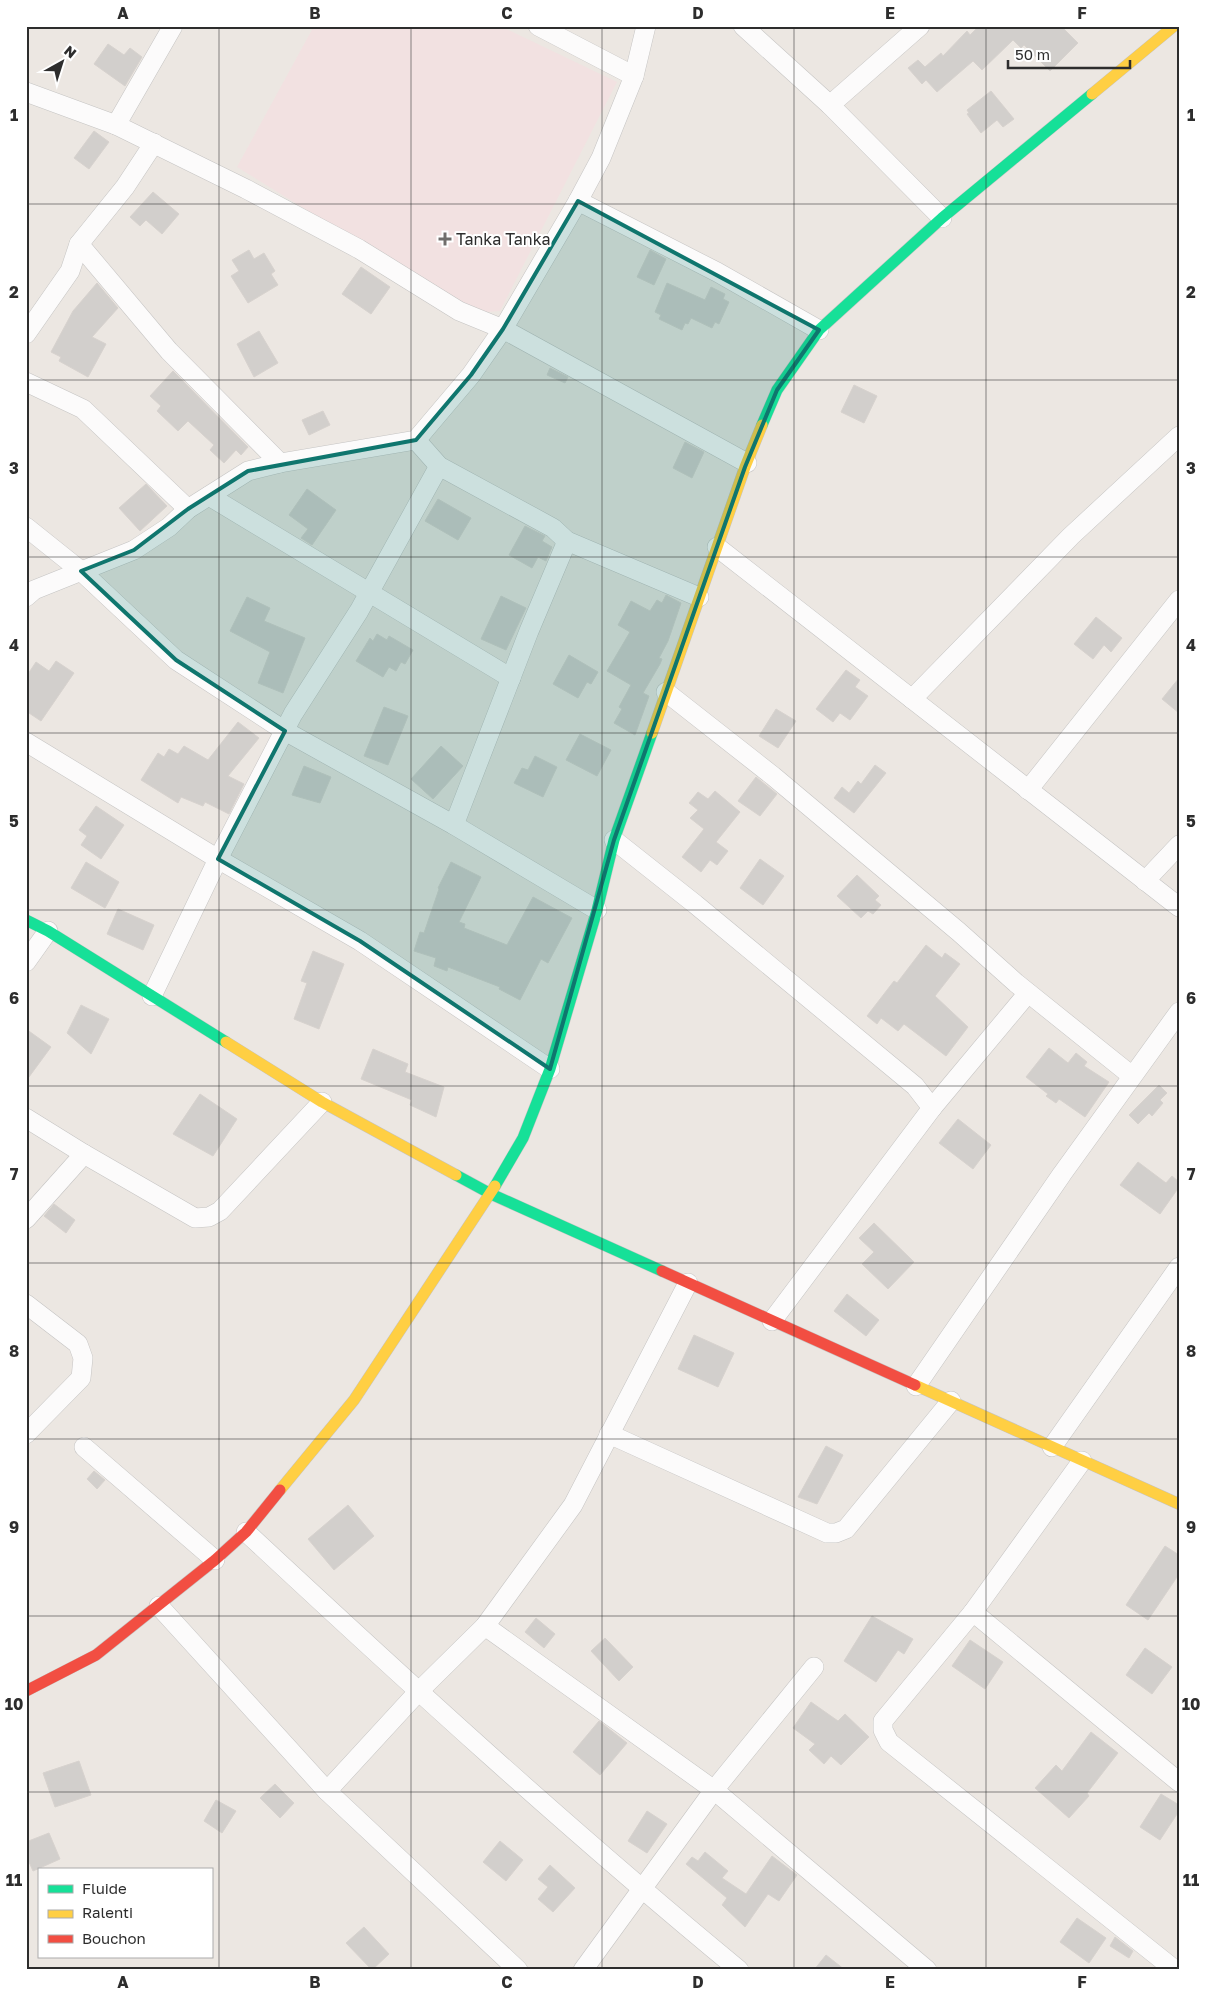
<svg xmlns="http://www.w3.org/2000/svg" width="1205" height="1996" font-family="'Golos Text',sans-serif">
<style>
.medical{fill:#f2e1e1}
.building{fill:#d2cfcc;stroke:#d7d2ce}
.lines{fill:none;stroke-linecap:round;stroke-linejoin:round}
.street-casing{stroke:#c5c4c3;stroke-width:20}
.fast-casing{stroke:#c5c4c3;stroke-width:12}
.slow-casing{stroke:#c5c4c3;stroke-width:12}
.jam-casing{stroke:#c5c4c3;stroke-width:12}
.street{stroke:#fcfbfb;stroke-width:19}
.fast{stroke:#16e098;stroke-width:11}
.slow{stroke:#ffcf43;stroke-width:11}
.jam{stroke:#f24e42;stroke-width:11}
.marked{fill:#0f766e;fill-opacity:0.2;stroke:#0f766e;stroke-width:4;stroke-linejoin:round}
.grid{fill:none;stroke:#2d2d2d;stroke-width:1;stroke-opacity:0.55}
.poi-dot{fill:#706e6c;stroke:#fff;stroke-width:2}
.labels{text-anchor:middle;dominant-baseline:central;stroke-width:4;stroke-linejoin:round;paint-order:stroke}
.poi-label{font-size:16px;fill:#2d2d2d;stroke:#fff;text-anchor:start}
.neatline{fill:none;stroke:#2d2d2d;stroke-width:2}
.grid-label{font-size:16px;text-anchor:middle;font-weight:bold;fill:#2d2d2d}
</style>
<rect width="100%" height="100%" fill="#ece7e2"/>
<path class="medical" d="M 314,26 L 500,26 L 617,82 L 500,311 L 473,313 L 237,167 Z"/>
<g class="building">
<path d="M 979,26 L 1061,26 L 1078,43 L 1050,71 L 1024,45 L 1021,48 L 1013,40 L 982,70 L 973,61 L 937,92 L 926,80 L 922,84 L 908,68 L 918,60 L 925,67 L 941,53 L 943,56 L 967,31 L 970,35 Z"/>
<path d="M 108,44 L 124,55 L 130,48 L 142,57 L 125,86 L 94,64 Z"/>
<path d="M 991,91 L 1014,119 L 1003,127 L 997,120 L 981,133 L 967,114 L 969,113 L 967,110 Z"/>
<path d="M 94,131 L 109,142 L 89,169 L 74,158 Z"/>
<path d="M 153,192 L 179,214 L 162,234 L 146,220 L 140,226 L 130,217 Z"/>
<path d="M 249,250 L 254,259 L 264,253 L 275,271 L 271,274 L 278,285 L 248,303 L 231,276 L 239,271 L 232,260 Z"/>
<path d="M 650,250 L 666,259 L 654,285 L 637,277 Z"/>
<path d="M 361,267 L 390,287 L 371,314 L 342,294 Z"/>
<path d="M 97,283 L 118,308 L 92,337 L 106,344 L 88,377 L 59,361 L 61,357 L 51,352 L 73,311 Z"/>
<path d="M 667,283 L 705,300 L 711,287 L 725,294 L 723,299 L 729,302 L 719,324 L 715,322 L 712,328 L 691,318 L 688,324 L 685,323 L 682,330 L 659,319 L 661,315 L 655,312 Z"/>
<path d="M 259,331 L 278,363 L 254,377 L 237,344 Z"/>
<path d="M 550,368 L 568,377 L 565,383 L 547,375 Z"/>
<path d="M 173,371 L 248,447 L 241,455 L 236,450 L 224,463 L 210,450 L 214,445 L 188,421 L 178,431 L 157,411 L 161,406 L 150,396 Z"/>
<path d="M 854,385 L 877,396 L 864,423 L 841,412 Z"/>
<path d="M 323,411 L 330,425 L 309,435 L 302,420 Z"/>
<path d="M 685,442 L 704,452 L 692,478 L 673,468 Z"/>
<path d="M 146,484 L 167,506 L 140,531 L 119,508 Z"/>
<path d="M 307,489 L 336,510 L 312,545 L 301,538 L 308,529 L 289,515 Z"/>
<path d="M 438,499 L 471,518 L 458,540 L 425,521 Z"/>
<path d="M 525,526 L 545,536 L 542,541 L 552,547 L 546,561 L 538,557 L 532,568 L 509,555 Z"/>
<path d="M 666,595 L 681,603 L 668,641 L 659,658 L 662,659 L 660,664 L 643,693 L 649,696 L 635,735 L 614,723 L 622,709 L 619,707 L 631,685 L 607,671 L 630,632 L 618,625 L 631,601 L 650,611 L 657,600 L 662,603 Z"/>
<path d="M 501,596 L 526,608 L 506,650 L 481,639 Z"/>
<path d="M 247,597 L 270,608 L 264,621 L 305,638 L 283,693 L 258,683 L 270,652 L 230,631 Z"/>
<path d="M 1096,617 L 1122,638 L 1111,652 L 1104,645 L 1093,659 L 1074,644 Z"/>
<path d="M 377,634 L 387,640 L 389,636 L 413,650 L 405,664 L 401,662 L 396,671 L 389,667 L 383,677 L 356,661 L 370,638 L 373,641 Z"/>
<path d="M 569,655 L 598,672 L 591,684 L 587,682 L 578,698 L 553,684 Z"/>
<path d="M 56,661 L 74,673 L 41,721 L 26,711 L 26,677 L 36,662 L 49,671 Z"/>
<path d="M 846,670 L 860,680 L 855,687 L 868,696 L 850,720 L 840,713 L 833,722 L 816,709 Z"/>
<path d="M 1179,678 L 1179,713 L 1162,699 Z"/>
<path d="M 384,707 L 408,716 L 388,765 L 364,756 Z"/>
<path d="M 776,709 L 796,721 L 778,748 L 759,736 Z"/>
<path d="M 238,722 L 259,738 L 228,776 L 244,784 L 229,814 L 205,802 L 203,806 L 181,797 L 178,803 L 141,780 L 158,753 L 164,757 L 169,749 L 178,754 L 184,746 L 208,760 Z"/>
<path d="M 580,734 L 611,750 L 597,776 L 566,760 Z"/>
<path d="M 441,746 L 463,766 L 433,799 L 411,779 Z"/>
<path d="M 535,756 L 557,767 L 543,797 L 514,783 L 522,768 L 528,770 Z"/>
<path d="M 875,765 L 886,773 L 854,813 L 834,798 L 842,787 L 849,793 L 858,781 L 861,784 Z"/>
<path d="M 304,766 L 331,777 L 320,803 L 292,795 Z"/>
<path d="M 756,777 L 777,794 L 760,816 L 738,801 Z"/>
<path d="M 715,791 L 740,812 L 716,842 L 728,851 L 717,865 L 710,860 L 701,872 L 682,857 L 704,829 L 690,818 L 698,810 L 689,803 L 698,792 L 708,799 Z"/>
<path d="M 96,806 L 124,825 L 101,859 L 81,845 L 87,836 L 79,830 Z"/>
<path d="M 760,859 L 784,876 L 763,905 L 740,888 Z"/>
<path d="M 86,862 L 119,882 L 105,908 L 71,888 Z"/>
<path d="M 451,862 L 481,877 L 459,922 L 465,924 L 464,928 L 507,945 L 533,897 L 572,918 L 548,963 L 541,959 L 520,1000 L 499,989 L 500,987 L 448,967 L 447,971 L 434,966 L 436,958 L 414,951 L 420,932 L 424,933 L 439,889 L 438,888 Z"/>
<path d="M 857,875 L 879,896 L 875,900 L 881,905 L 873,914 L 868,911 L 861,918 L 837,896 Z"/>
<path d="M 118,909 L 154,925 L 143,950 L 107,934 Z"/>
<path d="M 926,945 L 942,958 L 945,953 L 960,964 L 935,996 L 968,1027 L 946,1056 L 904,1024 L 898,1031 L 881,1018 L 877,1024 L 867,1016 L 894,981 L 897,983 Z"/>
<path d="M 313,951 L 344,964 L 319,1029 L 294,1019 L 307,983 L 301,981 Z"/>
<path d="M 81,1005 L 109,1019 L 91,1054 L 67,1033 Z"/>
<path d="M 26,1029 L 51,1047 L 26,1081 Z"/>
<path d="M 1049,1048 L 1068,1063 L 1076,1053 L 1087,1062 L 1084,1066 L 1109,1082 L 1085,1117 L 1059,1099 L 1056,1103 L 1046,1096 L 1048,1094 L 1026,1077 Z"/>
<path d="M 373,1049 L 408,1064 L 405,1072 L 444,1087 L 436,1117 L 410,1105 L 412,1100 L 361,1079 Z"/>
<path d="M 1159,1085 L 1167,1093 L 1160,1100 L 1163,1103 L 1152,1116 L 1149,1113 L 1138,1124 L 1129,1115 Z"/>
<path d="M 200,1094 L 237,1119 L 213,1156 L 173,1134 Z"/>
<path d="M 958,1119 L 991,1145 L 973,1169 L 939,1143 Z"/>
<path d="M 1138,1162 L 1166,1183 L 1172,1176 L 1179,1182 L 1179,1187 L 1160,1214 L 1120,1185 Z"/>
<path d="M 54,1204 L 75,1220 L 66,1233 L 44,1216 Z"/>
<path d="M 874,1223 L 914,1262 L 888,1289 L 862,1264 L 874,1252 L 859,1238 Z"/>
<path d="M 847,1294 L 879,1320 L 866,1336 L 834,1311 Z"/>
<path d="M 694,1335 L 734,1353 L 718,1387 L 678,1369 Z"/>
<path d="M 826,1446 L 843,1455 L 817,1504 L 798,1497 Z"/>
<path d="M 94,1471 L 105,1480 L 97,1489 L 87,1479 Z"/>
<path d="M 348,1505 L 374,1536 L 334,1570 L 308,1539 Z"/>
<path d="M 1165,1546 L 1179,1555 L 1179,1574 L 1148,1620 L 1126,1605 Z"/>
<path d="M 872,1616 L 913,1639 L 904,1654 L 898,1650 L 876,1682 L 844,1661 Z"/>
<path d="M 536,1618 L 555,1634 L 544,1648 L 525,1632 Z"/>
<path d="M 605,1638 L 633,1667 L 619,1681 L 591,1651 Z"/>
<path d="M 970,1640 L 1003,1662 L 985,1689 L 952,1666 Z"/>
<path d="M 1145,1648 L 1172,1667 L 1152,1694 L 1126,1675 Z"/>
<path d="M 811,1702 L 838,1721 L 845,1714 L 869,1737 L 841,1765 L 831,1756 L 824,1764 L 809,1750 L 815,1744 L 793,1728 Z"/>
<path d="M 599,1721 L 627,1743 L 600,1775 L 573,1752 Z"/>
<path d="M 1091,1732 L 1118,1753 L 1087,1793 L 1089,1796 L 1069,1818 L 1035,1788 L 1056,1765 L 1062,1771 Z"/>
<path d="M 79,1761 L 91,1795 L 55,1807 L 43,1773 Z"/>
<path d="M 275,1784 L 294,1803 L 280,1818 L 260,1798 Z"/>
<path d="M 1161,1794 L 1179,1805 L 1179,1811 L 1160,1840 L 1140,1827 Z"/>
<path d="M 216,1800 L 236,1811 L 222,1833 L 204,1821 Z"/>
<path d="M 647,1811 L 667,1824 L 647,1853 L 628,1841 Z"/>
<path d="M 49,1833 L 60,1859 L 33,1871 L 26,1855 L 26,1842 Z"/>
<path d="M 500,1841 L 523,1860 L 506,1881 L 483,1862 Z"/>
<path d="M 705,1852 L 728,1871 L 722,1878 L 746,1894 L 772,1856 L 797,1875 L 779,1901 L 768,1894 L 745,1927 L 722,1905 L 727,1898 L 686,1864 L 692,1857 L 698,1861 Z"/>
<path d="M 550,1865 L 575,1888 L 553,1912 L 538,1899 L 548,1887 L 538,1879 Z"/>
<path d="M 1077,1918 L 1106,1938 L 1089,1963 L 1060,1942 Z"/>
<path d="M 364,1927 L 389,1954 L 372,1970 L 346,1943 Z"/>
<path d="M 1115,1937 L 1133,1951 L 1129,1958 L 1110,1946 Z"/>
<path d="M 826,1955 L 845,1970 L 814,1970 Z"/>
</g>
<g class="lines">
<g class="street-casing">
<g id="street">
<path d="M 538,26 L 634,76"/>
<path d="M 743,26 L 830,105 L 942,218"/>
<path d="M 26,92 L 116,125 L 246,189 L 359,249 L 459,311 L 503,329 L 747,463"/>
<path d="M 830,105 L 920,26"/>
<path d="M 116,125 L 173,26"/>
<path d="M 578,201 L 601,158 L 634,76 L 646,26"/>
<path d="M 79,244 L 169,351 L 280,463"/>
<path d="M 26,334 L 70,271 L 79,244 L 125,187 L 154,143"/>
<path d="M 26,382 L 83,409 L 188,509"/>
<path d="M 416,440 L 439,466 L 553,528 L 567,541 L 699,597"/>
<path d="M 209,496 L 511,678"/>
<path d="M 26,527 L 81,571 L 176,660 L 285,731 L 454,825 L 597,910"/>
<path d="M 717,547 L 1179,907"/>
<path d="M 26,597 L 34,590 L 134,550 L 169,527 L 188,509 L 248,471 L 280,463 L 416,440 L 471,375 L 503,329 L 578,201 L 717,272 L 819,330"/>
<path d="M 666,692 L 773,776 L 959,932 L 1016,983 L 1132,1076"/>
<path d="M 912,699 L 1071,536 L 1179,436"/>
<path d="M 26,742 L 218,859 L 360,941 L 550,1069"/>
<path d="M 1028,790 L 1179,600"/>
<path d="M 454,825 L 529,631 L 567,541"/>
<path d="M 614,840 L 695,904 L 915,1086 L 932,1108"/>
<path d="M 1145,881 L 1179,845"/>
<path d="M 26,962 L 48,931"/>
<path d="M 152,996 L 218,859 L 293,714 L 359,611 L 439,466"/>
<path d="M 26,1118 L 84,1154 L 195,1218 L 209,1217 L 220,1211 L 322,1102"/>
<path d="M 26,1219 L 84,1154"/>
<path d="M 26,1304 L 78,1344 L 83,1358 L 81,1378 L 26,1434"/>
<path d="M 772,1321 L 932,1108 L 1028,993"/>
<path d="M 916,1386 L 1062,1174 L 1179,1012"/>
<path d="M 609,1434 L 827,1533 L 836,1533 L 846,1529 L 951,1401"/>
<path d="M 84,1447 L 215,1560"/>
<path d="M 1052,1447 L 1179,1267"/>
<path d="M 1082,1461 L 973,1612 L 883,1721 L 883,1730 L 889,1742 L 1175,1970"/>
<path d="M 246,1532 C 407,1682 569,1830 739,1970"/>
<path d="M 159,1606 L 327,1791 L 518,1970"/>
<path d="M 973,1612 L 1179,1782"/>
<path d="M 485,1626 L 714,1790 L 927,1970"/>
<path d="M 327,1791 L 418,1692 L 485,1626 L 573,1505 L 688,1283"/>
<path d="M 583,1970 L 714,1790 L 814,1667"/>
</g>
</g>
<g class="fast-casing">
<g id="fast">
<path d="M 762,425 L 777,390 L 819,330 L 942,218 L 1092,94"/>
<path d="M 26,920 L 48,931 L 226,1042"/>
<path d="M 456,1175 L 491,1194 L 662,1271"/>
<path d="M 495,1186 L 523,1138 L 550,1069 L 597,910 L 614,840 L 652,733"/>
</g>
</g>
<g class="slow-casing">
<g id="slow">
<path d="M 1092,94 L 1174,26"/>
<path d="M 652,733 L 745,467 L 762,425"/>
<path d="M 226,1042 L 322,1102 L 456,1175"/>
<path d="M 915,1385 L 1179,1504"/>
<path d="M 280,1490 L 354,1400 L 495,1186"/>
</g>
</g>
<g class="jam-casing">
<g id="jam">
<path d="M 662,1271 L 915,1385"/>
<path d="M 26,1691 L 96,1655 L 215,1560 L 246,1532 L 280,1490"/>
</g>
</g>
<use href="#street" class="street"/>
<use href="#fast" class="fast"/>
<use href="#slow" class="slow"/>
<use href="#jam" class="jam"/>
</g>
<path class="marked" d="M 578,201 L 819,330 L 777,390 L 745,467 L 614,840 L 550,1069 L 360,941 L 218,859 L 285,731 L 176,660 L 81,571 L 134,550 L 188,509 L 248,471 L 416,440 L 471,375 L 503,329 Z"/>
<path class="grid" d="M 219,26 L 219,1970M 411,26 L 411,1970M 602,26 L 602,1970M 794,26 L 794,1970M 986,26 L 986,1970M 26,204 L 1179,204M 26,380 L 1179,380M 26,557 L 1179,557M 26,733 L 1179,733M 26,910 L 1179,910M 26,1086 L 1179,1086M 26,1263 L 1179,1263M 26,1439 L 1179,1439M 26,1616 L 1179,1616M 26,1792 L 1179,1792"/>
<path class="poi-dot" d="M442.5 231.5h5v5h5v5h-5v5h-5v-5h-5v-5h5z"/>
<g class="labels">
<g class="poi-label">
<text x="456" y="239">Tanka Tanka</text>
</g>
</g>
<rect width="1205" height="1996" fill="none" stroke="#ffffff" stroke-width="55"/>
<rect x="38" y="1868" width="175" height="90" fill="#ffffff" stroke="#ababab"/>
<rect x="48" y="1885" width="25" height="8" fill="#16e098" stroke="#ababab"/>
<text x="82" y="1894" font-size="15" fill="#2d2d2d">Fluide</text>
<rect x="48" y="1910" width="25" height="8" fill="#ffcf43" stroke="#ababab"/>
<text x="82" y="1918" font-size="15" fill="#2d2d2d">Ralenti</text>
<rect x="48" y="1935" width="25" height="8" fill="#f24e42" stroke="#ababab"/>
<text x="82" y="1944" font-size="15" fill="#2d2d2d">Bouchon</text>
<g transform="translate(62 62) rotate(39)" stroke="#ffffff" stroke-width="4" paint-order="stroke">
<path d="M0-4L9 19L0 12L-9 19Z" fill="#2d2d2d"/>
<text y="-8" font-size="14" font-weight="bold" text-anchor="middle" fill="#2d2d2d">N</text>
</g>
<path d="M1008 60v8h122v-8" fill="none" stroke="#2d2d2d" stroke-width="2.5"/>
<text x="1015" y="60" font-size="15" fill="#2d2d2d" stroke="#ffffff" stroke-width="4" paint-order="stroke">50 m</text>
<rect x="28" y="28" width="1150" height="1940" class="neatline"/>
<g class="grid-label">
<text x="123" y="19">A</text>
<text x="315" y="19">B</text>
<text x="507" y="19">C</text>
<text x="698" y="19">D</text>
<text x="890" y="19">E</text>
<text x="1082" y="19">F</text>
<text x="14" y="121">1</text>
<text x="1191" y="121">1</text>
<text x="14" y="298">2</text>
<text x="1191" y="298">2</text>
<text x="14" y="474">3</text>
<text x="1191" y="474">3</text>
<text x="14" y="651">4</text>
<text x="1191" y="651">4</text>
<text x="14" y="827">5</text>
<text x="1191" y="827">5</text>
<text x="14" y="1004">6</text>
<text x="1191" y="1004">6</text>
<text x="14" y="1180">7</text>
<text x="1191" y="1180">7</text>
<text x="14" y="1357">8</text>
<text x="1191" y="1357">8</text>
<text x="14" y="1533">9</text>
<text x="1191" y="1533">9</text>
<text x="14" y="1710">10</text>
<text x="1191" y="1710">10</text>
<text x="14" y="1886">11</text>
<text x="1191" y="1886">11</text>
<text x="123" y="1988">A</text>
<text x="315" y="1988">B</text>
<text x="507" y="1988">C</text>
<text x="698" y="1988">D</text>
<text x="890" y="1988">E</text>
<text x="1082" y="1988">F</text>
</g>
</svg>
